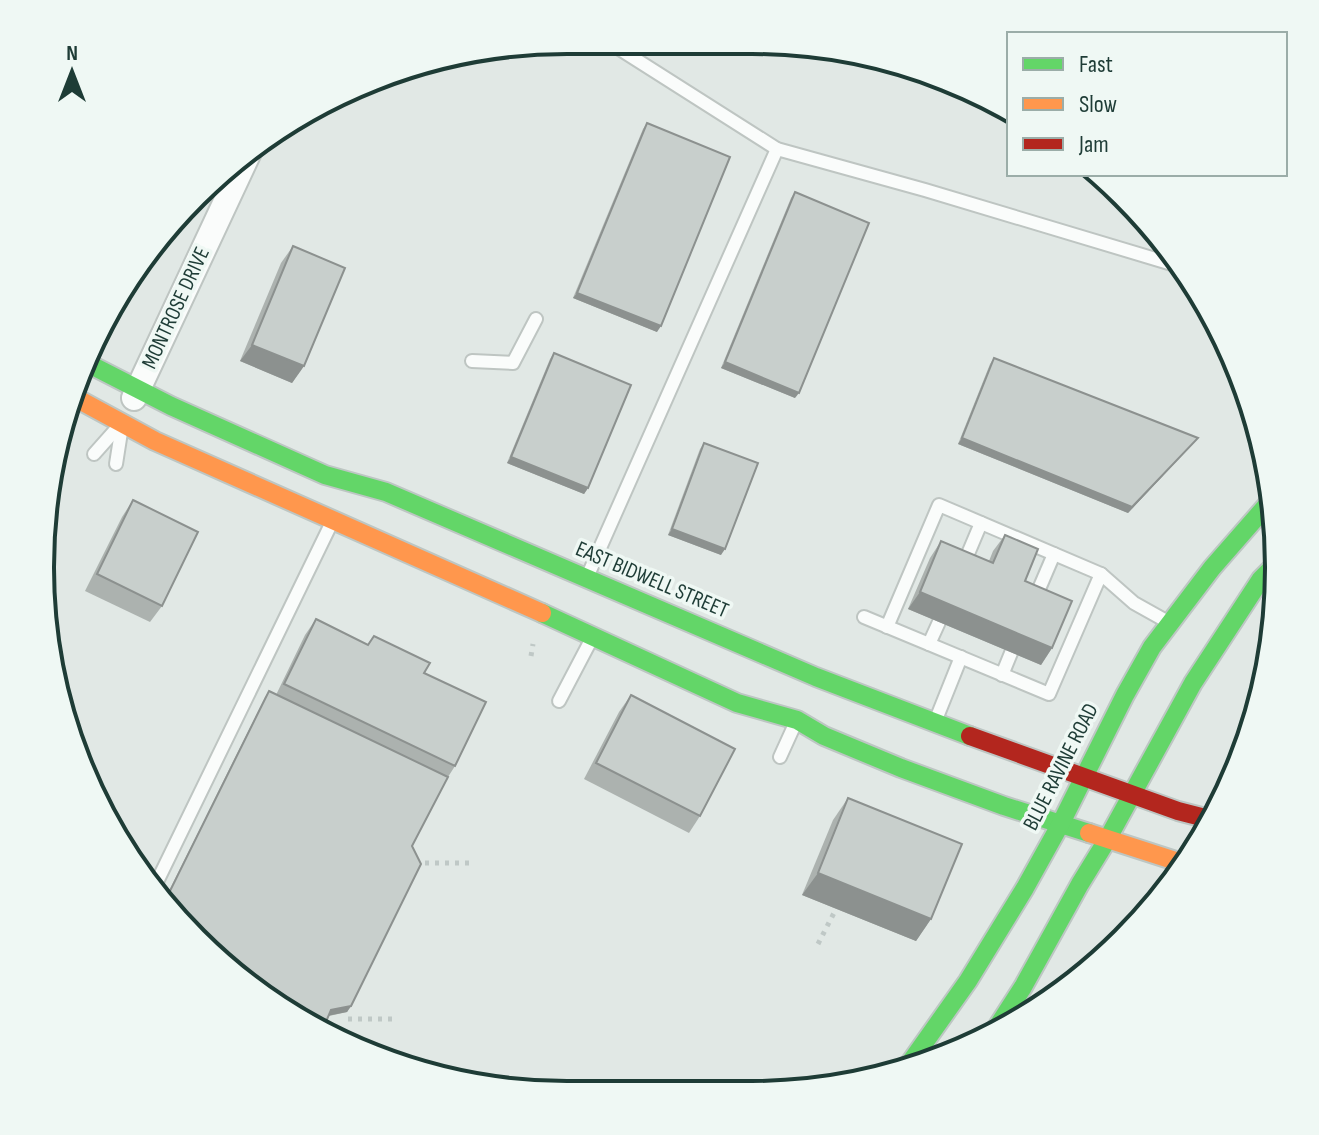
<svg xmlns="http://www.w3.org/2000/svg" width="1319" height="1135" font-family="'Sofia Sans Condensed',sans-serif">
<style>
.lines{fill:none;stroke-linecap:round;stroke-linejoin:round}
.lane-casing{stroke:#bec5c2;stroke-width:16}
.street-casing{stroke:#bec5c2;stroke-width:28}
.fast-casing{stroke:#bdc6c3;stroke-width:22}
.slow-casing{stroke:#bdc6c3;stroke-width:22}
.jam-casing{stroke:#bdc6c3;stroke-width:22}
.path{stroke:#bfc8c6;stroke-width:5;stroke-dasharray:4 6;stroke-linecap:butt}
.lane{stroke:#fafcfb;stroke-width:12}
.street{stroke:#fafcfb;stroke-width:24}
.fast{stroke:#63d668;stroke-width:18}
.slow{stroke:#ff974d;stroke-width:18}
.jam{stroke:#b3261e;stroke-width:18}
.wall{fill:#acb2af}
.shaded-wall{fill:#8c918f}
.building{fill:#c8cfcc;stroke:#8c918f;stroke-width:2}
.labels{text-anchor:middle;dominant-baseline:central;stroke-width:7;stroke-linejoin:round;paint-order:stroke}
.street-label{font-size:22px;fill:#1e3c36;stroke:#eff8f4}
.rim{fill:none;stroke:#1e3c36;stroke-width:4}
</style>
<rect width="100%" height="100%" fill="#e1e8e5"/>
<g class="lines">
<g class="lane-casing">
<g id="lane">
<path d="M 607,41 L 777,149 L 925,190 L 1182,267"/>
<path d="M 472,361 L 513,363 L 536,319"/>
<path d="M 94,454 L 118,427"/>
<path d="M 116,464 L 121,432"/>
<path d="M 962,568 L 981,523"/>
<path d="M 588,575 L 777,149"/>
<path d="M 1033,603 L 1054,554"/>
<path d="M 864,617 L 1049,694 L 1101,574 L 1134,603 L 1168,622"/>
<path d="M 887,627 L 939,505 L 1101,574"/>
<path d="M 929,644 L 939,622"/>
<path d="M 1002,675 L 1011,653"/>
<path d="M 559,701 L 591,640"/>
<path d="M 937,717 L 961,657"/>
<path d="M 780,757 L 795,724"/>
<path d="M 153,890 L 332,522"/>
</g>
</g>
<g class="street-casing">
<path id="street" d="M 134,398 L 250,150"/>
</g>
<g class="fast-casing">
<g id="fast">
<path d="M 83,361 L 171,406 L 325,475 L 386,492 L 816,677 L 970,736"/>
<path d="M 542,613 L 737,703 L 797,720 L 824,736 L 901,768 L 1004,806 L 1089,833"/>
<path d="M 992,1035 L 1023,987 L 1080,884 L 1107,840 L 1193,683 L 1261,579 L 1277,563"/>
<path d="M 905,1070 L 968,981 L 1025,888 L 1060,825 L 1125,695 L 1152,647 L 1212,568 L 1274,497"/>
</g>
</g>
<g class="slow-casing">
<g id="slow">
<path d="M 72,396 L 155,441 L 542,613"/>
<path d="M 1089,833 L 1185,864"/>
</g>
</g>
<g class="jam-casing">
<path id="jam" d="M 970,736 L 1178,811 L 1213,820"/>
</g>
<g class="path">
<path d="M 531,656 L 533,644"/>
<path d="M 425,863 L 474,863"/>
<path d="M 818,944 L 836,909"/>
<path d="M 348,1019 L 392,1019"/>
</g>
<use href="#lane" class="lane"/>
<use href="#street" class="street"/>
<use href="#fast" class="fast"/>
<use href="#slow" class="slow"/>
<use href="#jam" class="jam"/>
</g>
<g class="wall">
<path d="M 647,123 L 657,332 L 573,298 L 643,129 Z"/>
<path d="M 795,192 L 795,398 L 721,368 L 791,198 Z"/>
<path d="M 293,246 L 304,366 L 292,383 L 240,361 L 281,263 Z"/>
<path d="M 554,353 L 588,488 L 584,494 L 507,463 L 550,359 Z"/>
<path d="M 994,358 L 1198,438 L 1128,513 L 958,444 L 990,364 Z"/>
<path d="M 704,443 L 721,555 L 668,535 L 700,449 Z"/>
<path d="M 133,500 L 162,606 L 150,622 L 85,591 L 122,517 Z"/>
<path d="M 1005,535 L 1052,648 L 1041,665 L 908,609 L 930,558 L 941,541 L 989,561 L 993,551 Z"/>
<path d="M 316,619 L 367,645 L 374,636 L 424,673 L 455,766 L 448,777 L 412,846 L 351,1006 L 347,1012 L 329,1016 L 194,940 L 163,903 L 265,697 L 269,691 L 276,695 L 305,635 Z"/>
<path d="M 631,695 L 700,816 L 689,833 L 584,779 L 619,712 Z"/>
<path d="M 848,798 L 931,919 L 916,941 L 802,895 L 833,820 Z"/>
</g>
<g class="shaded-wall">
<path d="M 577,293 L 661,326 L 657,332 L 573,298 Z"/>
<path d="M 252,345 L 304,366 L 292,383 L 240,361 Z"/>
<path d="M 725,362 L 799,393 L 795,398 L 721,368 Z"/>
<path d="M 962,438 L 1198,438 L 1128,513 L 958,444 Z"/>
<path d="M 511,457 L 588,488 L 584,494 L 507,463 Z"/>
<path d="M 672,529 L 725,549 L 721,555 L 668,535 Z"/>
<path d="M 920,592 L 1052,648 L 1041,665 L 908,609 Z"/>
<path d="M 818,873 L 931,919 L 916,941 L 802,895 Z"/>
<path d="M 351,1006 L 347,1012 L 327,1016 L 331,1010 Z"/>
</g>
<g class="building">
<path d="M 647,123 L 730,157 L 661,326 L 577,293 Z"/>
<path d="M 795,192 L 869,223 L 799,393 L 725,362 Z"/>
<path d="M 293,246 L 345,268 L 304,366 L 252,345 Z"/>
<path d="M 554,353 L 631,385 L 588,488 L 511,457 Z"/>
<path d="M 994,358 L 1198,438 L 1132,507 L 962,438 Z"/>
<path d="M 704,443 L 758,463 L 725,549 L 672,529 Z"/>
<path d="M 133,500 L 198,532 L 162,606 L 97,574 Z"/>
<path d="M 1005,535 L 1038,549 L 1025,581 L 1072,601 L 1052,648 L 920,592 L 941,541 L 993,563 Z"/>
<path d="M 316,619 L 368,645 L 374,636 L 430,663 L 424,673 L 486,702 L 455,766 L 284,684 Z"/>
<path d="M 269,691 L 448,777 L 412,846 L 421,864 L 351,1006 L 331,1010 L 322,1031 L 275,1006 L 194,940 L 164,903 Z"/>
<path d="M 631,695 L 735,749 L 700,816 L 596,763 Z"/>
<path d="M 848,798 L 962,844 L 931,919 L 818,873 Z"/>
</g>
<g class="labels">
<g class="street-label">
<text transform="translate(176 308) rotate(-65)">MONTROSE DRIVE</text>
<text transform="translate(652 580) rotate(23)">EAST BIDWELL STREET</text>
<text transform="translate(1061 767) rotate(-63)">BLUE RAVINE ROAD</text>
</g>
</g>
<path d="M0 0H1319V1135H0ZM567 54H752A513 513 0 0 1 1265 567V568A513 513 0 0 1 752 1081H567A513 513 0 0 1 54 568V567A513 513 0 0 1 567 54Z" fill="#eff8f4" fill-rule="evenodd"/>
<path class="rim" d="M567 54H752A513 513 0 0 1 1265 567V568A513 513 0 0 1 752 1081H567A513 513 0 0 1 54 568V567A513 513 0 0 1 567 54Z"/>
<rect x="1007" y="32" width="280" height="144" fill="#eff8f4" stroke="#9bada8" stroke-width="2"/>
<rect x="1023" y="58" width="40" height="12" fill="#63d668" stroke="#9bada8" stroke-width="2"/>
<text x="1079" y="72" font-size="24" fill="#1e3c36">Fast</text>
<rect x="1023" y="98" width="40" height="12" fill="#ff974d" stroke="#9bada8" stroke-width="2"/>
<text x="1079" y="112" font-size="24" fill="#1e3c36">Slow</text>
<rect x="1023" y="138" width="40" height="12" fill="#b3261e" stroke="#9bada8" stroke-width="2"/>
<text x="1079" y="152" font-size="24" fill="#1e3c36">Jam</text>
<g transform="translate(72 72)" stroke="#eff8f4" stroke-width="6" paint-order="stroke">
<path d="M0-6L14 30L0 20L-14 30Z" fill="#1e3c36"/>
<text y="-12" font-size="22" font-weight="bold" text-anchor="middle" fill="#1e3c36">N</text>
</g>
</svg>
